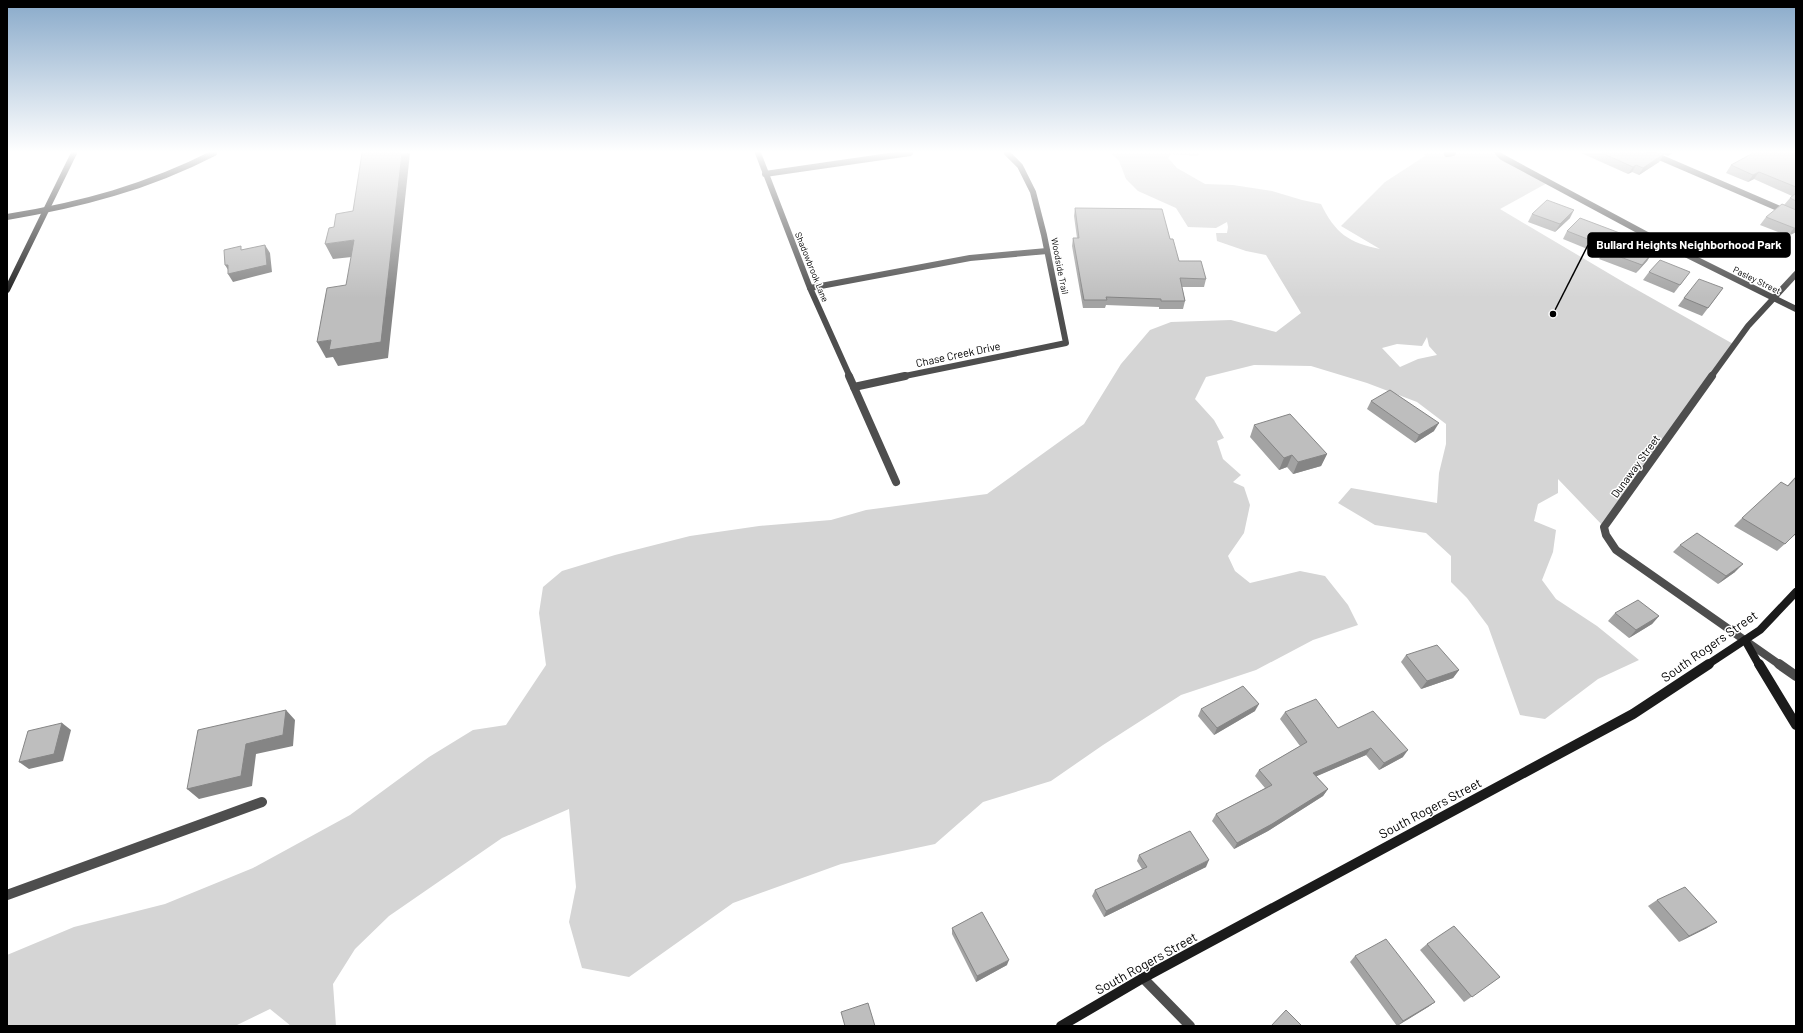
<svg xmlns="http://www.w3.org/2000/svg" width="1803" height="1033" font-family="Barlow,sans-serif">
<style>
.green{fill:#d5d5d5;fill-rule:evenodd}
.lines{fill:none;stroke-linecap:round;stroke-linejoin:round}
.lane-far1{stroke:#4e4e4e;stroke-width:6}
.lane{stroke:#4e4e4e;stroke-width:10}
.street-far2{stroke:#4e4e4e;stroke-width:6}
.street-far1{stroke:#4e4e4e;stroke-width:8}
.street{stroke:#4e4e4e;stroke-width:10}
.secondary-far2{stroke:#1b1b1b;stroke-width:6}
.secondary-far1{stroke:#1b1b1b;stroke-width:8}
.secondary{stroke:#1b1b1b;stroke-width:10}
.wall{fill:#a3a3a3}
.shaded-wall{fill:#858585}
.building{fill:#bebebe;stroke:#858585}
.labels{text-anchor:middle;dominant-baseline:central;stroke-width:3;stroke-linejoin:round;paint-order:stroke}
.far-street-label{font-size:9px;fill:#000;stroke:#fff}
.street-label{font-size:11px;fill:#000;stroke:#fff}
.near-street-label{font-size:13px;fill:#000;stroke:#fff}
.leader{fill:none;stroke:#000;stroke-width:1.5}
.callout-dot{fill:#000;stroke:#fff;stroke-width:1.5}
.callout{fill:#000;stroke:#000;stroke-width:1.5}
.callout-label{font-size:12px;text-anchor:middle;font-weight:bold;fill:#fff}
</style>
<rect width="100%" height="100%" fill="#fff"/>
<path class="green" d="M 1111,153 L 1200,153 L 1197,156 L 1171,154 L 1168,158 L 1177,168 L 1205,184 L 1233,185 L 1272,191 L 1302,200 L 1321,204 C 1335,233 1349,243 1380,249 L 1341,226 L 1385,182 L 1425,156 L 1424,153 L 1492,153 L 1549,182 L 1500,209 L 1625,283 L 1735,345 L 1604,527 L 1558,479 L 1558,493 L 1538,504 L 1534,521 L 1556,530 L 1553,552 L 1542,580 L 1556,599 L 1597,626 L 1639,660 L 1598,679 L 1545,719 L 1520,715 L 1488,626 L 1467,598 L 1451,582 L 1451,556 L 1426,533 L 1375,525 L 1338,503 L 1351,488 L 1437,503 L 1439,473 L 1446,444 L 1446,424 L 1417,402 L 1367,383 L 1311,366 L 1254,365 L 1206,377 L 1195,399 L 1214,420 L 1224,438 L 1217,441 L 1223,459 L 1241,475 L 1233,482 L 1244,487 L 1250,505 L 1244,533 L 1228,556 L 1235,571 L 1250,583 L 1300,571 L 1325,576 L 1348,605 L 1358,625 L 1313,640 L 1256,670 L 1181,695 L 1103,745 L 1051,781 L 983,802 L 935,844 L 841,864 L 733,903 L 629,977 L 582,968 L 569,922 L 576,887 L 569,809 L 502,838 L 389,916 L 355,949 L 333,984 L 336,1026 L 291,1026 L 270,1009 L 235,1026 L 7,1026 L 7,955 L 74,927 L 165,904 L 253,868 L 350,815 L 429,757 L 473,730 L 506,725 L 546,665 L 539,613 L 543,587 L 562,571 L 615,555 L 690,536 L 759,526 L 831,520 L 866,510 L 987,494 L 1084,424 L 1121,364 L 1150,330 L 1171,322 L 1231,320 L 1276,332 L 1301,313 L 1266,255 L 1246,251 L 1217,241 L 1216,233 L 1227,233 L 1228,227 L 1227,222 L 1216,228 L 1188,227 L 1176,208 L 1138,191 L 1126,179 L 1119,161 ZM 1427,337 L 1429,346 L 1437,355 L 1418,359 L 1400,367 L 1382,348 L 1397,344 L 1422,346 Z"/>
<g class="lines">
<path class="lane-far1" d="M 1447,154 L 1453,153"/>
<path class="lane" d="M 7,895 L 262,802"/>
<g class="street-far2">
<path d="M 758,153 L 810,288 L 850,377"/>
<path d="M 1498,153 L 1502,157 L 1649,236 L 1796,309"/>
<path d="M 1650,153 L 1796,216"/>
<path d="M 765,174 L 910,153"/>
<path d="M 810,288 L 970,258 L 1047,251"/>
<path d="M 900,377 L 1066,343 L 1044,235 L 1033,192 L 1020,166 L 1007,153"/>
<path d="M 1711,377 L 1748,326 L 1796,274"/>
</g>
<g class="street-far1">
<path d="M 849,376 L 896,482"/>
<path d="M 1712,376 L 1604,527 L 1606,535 L 1616,550 L 1780,665"/>
<path d="M 854,387 L 905,376"/>
</g>
<g class="street">
<path d="M 1779,664 L 1796,676"/>
<path d="M 1143,978 L 1190,1026"/>
</g>
<g class="secondary-far2">
<path d="M 7,217 C 80,205 148,187 214,153"/>
<path d="M 7,290 L 74,153"/>
</g>
<g class="secondary-far1">
<path d="M 1745,640 L 1759,665"/>
<path d="M 1707,665 L 1760,630 L 1796,592"/>
</g>
<g class="secondary">
<path d="M 1759,664 L 1796,725"/>
<path d="M 1061,1026 L 1143,978 L 1633,714 L 1709,664"/>
</g>
</g>
<g class="wall">
<path d="M 1581,153 L 1673,153 L 1668,156 L 1663,154 L 1659,162 L 1639,175 L 1632,172 L 1628,174 Z"/>
<path d="M 1796,154 L 1796,232 L 1788,236 L 1760,225 L 1766,217 L 1784,205 L 1790,198 L 1792,196 L 1754,179 L 1748,182 L 1726,173 L 1731,165 Z"/>
<path d="M 1075,208 L 1170,239 L 1179,261 L 1206,279 L 1204,287 L 1182,287 L 1185,301 L 1183,309 L 1159,309 L 1159,307 L 1106,305 L 1105,308 L 1083,308 L 1072,246 L 1073,238 L 1077,238 L 1074,216 Z"/>
<path d="M 1532,214 L 1570,218 L 1555,232 L 1528,222 Z"/>
<path d="M 1567,231 L 1637,247 L 1652,253 L 1647,261 L 1636,273 L 1599,259 L 1602,255 L 1563,239 Z"/>
<path d="M 1649,272 L 1690,272 L 1674,293 L 1643,280 Z"/>
<path d="M 1723,288 L 1702,316 L 1678,306 L 1684,298 Z"/>
<path d="M 1371,401 L 1434,431 L 1415,443 L 1367,409 Z"/>
<path d="M 1254,425 L 1327,454 L 1321,466 L 1293,474 L 1287,467 L 1279,470 L 1250,437 Z"/>
<path d="M 1796,476 L 1796,529 L 1795,530 L 1796,534 L 1777,551 L 1734,526 L 1742,518 L 1788,485 Z"/>
<path d="M 1680,545 L 1735,572 L 1718,584 L 1673,552 Z"/>
<path d="M 1615,613 L 1659,616 L 1652,624 L 1629,638 L 1608,621 Z"/>
<path d="M 1406,655 L 1459,670 L 1453,678 L 1421,689 L 1401,662 Z"/>
<path d="M 1201,709 L 1255,711 L 1214,735 L 1198,716 Z"/>
<path d="M 1285,712 L 1338,728 L 1403,757 L 1379,770 L 1366,755 L 1316,776 L 1328,789 L 1323,796 L 1268,831 L 1234,849 L 1212,821 L 1216,814 L 1265,788 L 1255,776 L 1259,770 L 1300,746 L 1280,719 Z"/>
<path d="M 1139,855 L 1206,867 L 1104,917 L 1092,896 L 1095,890 L 1142,869 L 1137,861 Z"/>
<path d="M 1657,900 L 1707,928 L 1679,942 L 1648,906 Z"/>
<path d="M 952,928 L 1007,965 L 976,982 L 952,934 Z"/>
<path d="M 1427,944 L 1500,977 L 1464,1002 L 1420,950 Z"/>
<path d="M 1355,956 L 1435,1002 L 1428,1007 L 1397,1026 L 1350,962 Z"/>
</g>
<g class="shaded-wall">
<path d="M 402,153 L 410,153 L 388,358 L 338,366 L 333,357 L 326,358 L 317,342 L 331,340 Z"/>
<path d="M 1664,154 L 1659,162 L 1639,175 L 1643,168 Z"/>
<path d="M 1636,165 L 1632,172 L 1628,174 L 1633,167 Z"/>
<path d="M 1759,172 L 1754,179 L 1748,182 L 1753,175 Z"/>
<path d="M 1574,210 L 1570,218 L 1555,232 L 1560,224 Z"/>
<path d="M 1794,228 L 1796,228 L 1796,232 L 1788,236 Z"/>
<path d="M 354,240 L 361,256 L 333,259 L 325,244 Z"/>
<path d="M 265,245 L 270,253 L 272,272 L 233,282 L 228,274 L 230,273 L 225,265 Z"/>
<path d="M 1652,253 L 1647,261 L 1636,273 L 1642,265 Z"/>
<path d="M 1439,423 L 1434,431 L 1415,443 L 1419,435 Z"/>
<path d="M 1327,454 L 1321,466 L 1293,474 L 1298,462 Z"/>
<path d="M 1292,455 L 1287,467 L 1279,470 L 1284,458 Z"/>
<path d="M 1743,564 L 1735,572 L 1718,584 L 1726,576 Z"/>
<path d="M 1659,616 L 1652,624 L 1629,638 L 1636,630 Z"/>
<path d="M 1459,670 L 1453,678 L 1421,689 L 1427,681 Z"/>
<path d="M 1259,704 L 1255,711 L 1214,735 L 1217,728 Z"/>
<path d="M 286,710 L 295,720 L 293,746 L 256,754 L 252,786 L 199,799 L 187,789 Z"/>
<path d="M 62,723 L 71,730 L 63,761 L 29,769 L 19,762 Z"/>
<path d="M 1371,748 L 1366,755 L 1308,780 L 1313,773 Z"/>
<path d="M 1408,750 L 1403,757 L 1379,770 L 1384,763 Z"/>
<path d="M 1328,789 L 1323,796 L 1268,831 L 1234,849 L 1237,843 Z"/>
<path d="M 1209,860 L 1206,867 L 1104,917 L 1106,911 Z"/>
<path d="M 1717,922 L 1707,928 L 1679,942 L 1689,936 Z"/>
<path d="M 1009,960 L 1007,965 L 976,982 L 977,976 Z"/>
<path d="M 1435,1002 L 1428,1007 L 1397,1026 L 1403,1021 Z"/>
</g>
<g class="building">
<path d="M 362,153 L 402,153 L 381,342 L 329,350 L 331,340 L 317,342 L 327,288 L 346,285 L 354,240 L 325,244 L 329,228 L 334,227 L 336,214 L 353,211 Z"/>
<path d="M 1602,153 L 1661,153 L 1664,154 L 1643,168 L 1636,165 L 1633,167 Z"/>
<path d="M 1753,153 L 1794,153 L 1796,154 L 1796,187 L 1759,172 L 1753,175 L 1731,165 Z"/>
<path d="M 1796,193 L 1796,201 L 1790,198 Z"/>
<path d="M 1547,200 L 1574,210 L 1560,224 L 1532,214 Z"/>
<path d="M 1782,204 L 1796,210 L 1796,228 L 1794,228 L 1766,217 Z"/>
<path d="M 1075,208 L 1162,209 L 1170,239 L 1173,239 L 1179,261 L 1201,261 L 1206,279 L 1180,278 L 1185,301 L 1161,301 L 1161,299 L 1106,297 L 1107,300 L 1084,300 L 1073,238 L 1079,238 Z"/>
<path d="M 1580,218 L 1641,241 L 1636,246 L 1652,253 L 1642,265 L 1604,251 L 1608,247 L 1567,231 Z"/>
<path d="M 265,245 L 267,265 L 228,274 L 228,265 L 225,265 L 224,250 L 241,246 L 241,250 Z"/>
<path d="M 1660,260 L 1690,272 L 1680,285 L 1649,272 Z"/>
<path d="M 1699,279 L 1723,288 L 1708,308 L 1684,298 Z"/>
<path d="M 1390,390 L 1439,423 L 1419,435 L 1371,401 Z"/>
<path d="M 1290,414 L 1327,454 L 1298,462 L 1292,455 L 1284,458 L 1254,425 Z"/>
<path d="M 1796,477 L 1796,529 L 1795,530 L 1796,531 L 1796,533 L 1785,544 L 1742,518 L 1781,482 L 1788,486 Z"/>
<path d="M 1697,533 L 1743,564 L 1726,576 L 1680,545 Z"/>
<path d="M 1638,600 L 1659,616 L 1636,630 L 1615,613 Z"/>
<path d="M 1437,645 L 1459,670 L 1427,681 L 1406,655 Z"/>
<path d="M 1243,686 L 1259,704 L 1217,728 L 1201,709 Z"/>
<path d="M 1316,699 L 1338,728 L 1373,711 L 1408,750 L 1384,763 L 1371,748 L 1313,773 L 1328,789 L 1272,824 L 1237,843 L 1216,814 L 1272,785 L 1259,770 L 1307,742 L 1285,712 Z"/>
<path d="M 286,710 L 283,735 L 246,744 L 241,776 L 187,789 L 198,730 Z"/>
<path d="M 62,723 L 54,754 L 19,762 L 28,731 Z"/>
<path d="M 1190,831 L 1209,860 L 1106,911 L 1095,890 L 1147,867 L 1139,855 Z"/>
<path d="M 1685,887 L 1717,922 L 1689,936 L 1657,900 Z"/>
<path d="M 982,912 L 1009,960 L 977,976 L 952,928 Z"/>
<path d="M 1454,926 L 1500,977 L 1472,997 L 1427,944 Z"/>
<path d="M 1386,939 L 1435,1002 L 1403,1021 L 1355,956 Z"/>
<path d="M 868,1003 L 875,1026 L 845,1026 L 841,1012 Z"/>
<path d="M 1286,1010 L 1302,1026 L 1271,1026 Z"/>
</g>
<linearGradient id="sky" x2="0" y2="1"><stop stop-color="#89aaca"/><stop offset="0.51" stop-color="#fff"/><stop offset="1" stop-color="#fff" stop-opacity="0"/></linearGradient>
<rect width="1803" height="298" fill="url(#sky)"/>
<g class="labels">
<g class="far-street-label">
<text transform="translate(1060 266) rotate(79)">Woodside Trail</text>
<text transform="translate(812 267) rotate(68)">Shadowbrook Lane</text>
<text transform="translate(1757 280) rotate(26)">Pasley Street</text>
</g>
<g class="street-label">
<text transform="translate(958 354) rotate(-12)">Chase Creek Drive</text>
<text transform="translate(1635 466) rotate(-54)">Dunaway Street</text>
</g>
<g class="near-street-label">
<text transform="translate(1709 646) rotate(-35)">South Rogers Street</text>
<text transform="translate(1430 808) rotate(-28)">South Rogers Street</text>
<text transform="translate(1146 963) rotate(-29)">South Rogers Street</text>
</g>
</g>
<path class="leader" d="M1553 314L1588 245"/>
<circle class="callout-dot" cx="1553" cy="314" r="4"/>
<rect class="callout" x="1588" y="233" width="202" height="24" rx="4"/>
<g class="callout-label">
<text x="1689" y="249">Bullard Heights Neighborhood Park</text>
</g>
<rect width="1803" height="1033" fill="none" stroke="#000000" stroke-width="16"/>
</svg>
